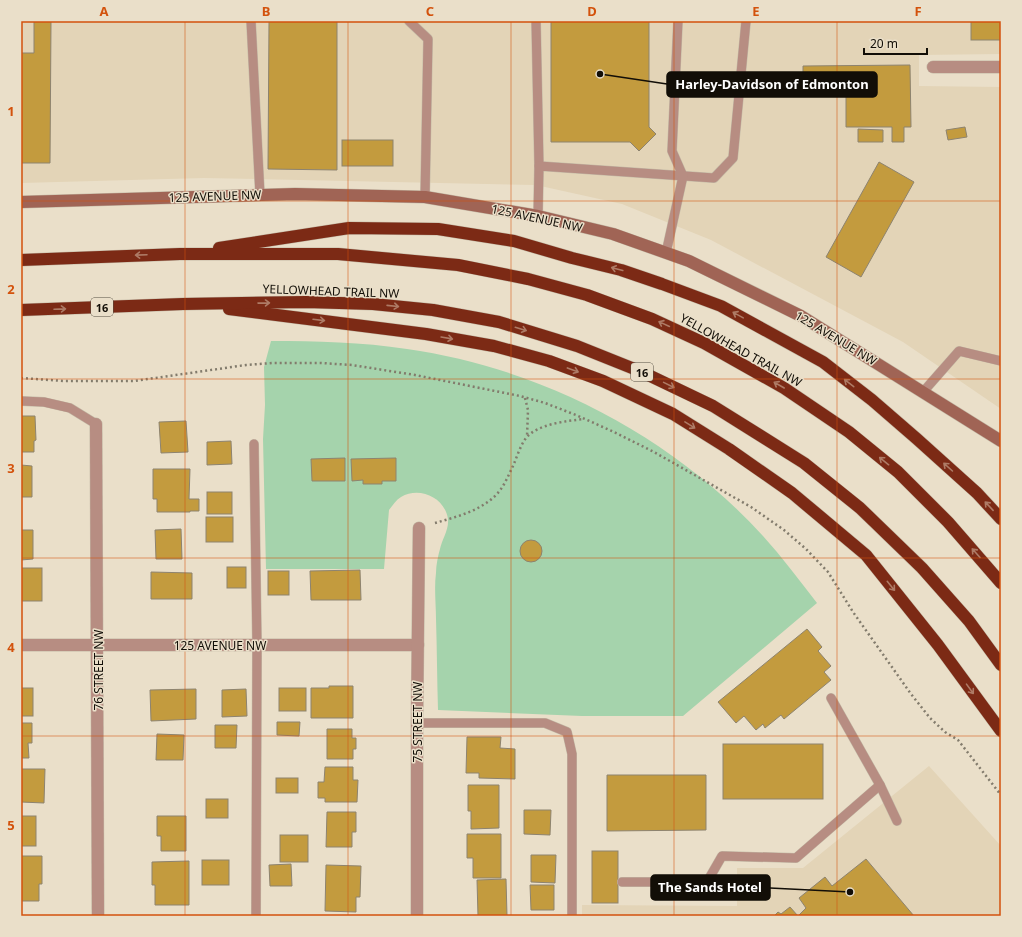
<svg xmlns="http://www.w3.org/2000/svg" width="1022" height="937" font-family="'Noto Sans',sans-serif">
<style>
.built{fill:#e3d4b7}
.green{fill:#a5d3ac}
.building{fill:#c39b3e;stroke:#8d836f}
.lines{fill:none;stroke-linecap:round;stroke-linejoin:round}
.lane-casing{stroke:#c3b9a6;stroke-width:10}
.street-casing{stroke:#c3b9a6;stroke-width:13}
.secondary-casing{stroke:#c3b9a6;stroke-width:13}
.highway-casing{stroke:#c3b9a6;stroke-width:13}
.path{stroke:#827b6c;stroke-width:2.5;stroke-dasharray:2 3;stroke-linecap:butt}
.lane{stroke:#b78d82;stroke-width:9}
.street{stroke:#b78d82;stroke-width:12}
.secondary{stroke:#a06455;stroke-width:12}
.highway{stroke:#7c2a15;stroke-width:12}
.oneway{stroke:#ae7b66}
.grid{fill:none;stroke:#d3520c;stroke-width:1;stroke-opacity:0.55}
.labels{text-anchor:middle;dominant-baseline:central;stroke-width:3;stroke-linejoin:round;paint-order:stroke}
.shield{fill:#eadfc9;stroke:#534d41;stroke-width:1}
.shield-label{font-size:11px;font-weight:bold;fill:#120e07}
.street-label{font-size:12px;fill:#120e07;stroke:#eadfc9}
.leader{fill:none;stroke:#120e07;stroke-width:1.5}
.callout-dot{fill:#120e07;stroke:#eadfc9;stroke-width:1.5}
.callout{fill:#120e07;stroke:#120e07;stroke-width:1.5}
.callout-label{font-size:13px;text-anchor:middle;font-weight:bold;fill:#fff}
.neatline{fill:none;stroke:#d3520c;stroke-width:1.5}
.grid-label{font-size:13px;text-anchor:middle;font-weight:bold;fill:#d3520c}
</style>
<rect width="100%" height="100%" fill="#eadfc9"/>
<g class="built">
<path d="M 21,21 L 1001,21 L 1001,54 L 919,55 L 919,86 L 1001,87 L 1001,409 L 903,342 L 711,240 L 622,204 L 536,185 L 204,178 L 21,183 Z"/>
<path d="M 929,766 L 1001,846 L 1001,916 L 582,916 L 582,905 L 737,906 L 737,868 L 803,868 Z"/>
</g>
<path class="green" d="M 271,341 C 316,341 362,342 407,349 C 541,368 672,436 763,536 C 782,557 799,580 817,603 L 683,716 L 582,716 L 438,710 C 437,680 437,649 436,619 C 436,604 434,588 436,573 C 436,565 438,556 440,549 C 442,539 449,530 448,519 C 445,498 420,486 401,497 C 396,500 393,505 389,510 L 384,569 L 266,569 L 263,439 L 265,405 L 264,367 Z"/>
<g class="building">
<path d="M 34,21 L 51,21 L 50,163 L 21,163 L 21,53 L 34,53 Z"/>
<path d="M 269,21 L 337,21 L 337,170 L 268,169 Z"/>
<path d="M 551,21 L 649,21 L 649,127 L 656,134 L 639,151 L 630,142 L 551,142 Z"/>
<rect x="971" y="21" width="30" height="19"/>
<path d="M 910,65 L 911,127 L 904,127 L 904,142 L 892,142 L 892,127 L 846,127 L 846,84 L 826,84 L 826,87 L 817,87 L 817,83 L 803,83 L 803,66 Z"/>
<path d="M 965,127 L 967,137 L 948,140 L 946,130 Z"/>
<path d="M 858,129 L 883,130 L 883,142 L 858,142 Z"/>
<rect x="342" y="140" width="51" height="26"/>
<path d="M 879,162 L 914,182 L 861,277 L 826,257 Z"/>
<path d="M 21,416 L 35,416 L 36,440 L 34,441 L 34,452 L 21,452 Z"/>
<path d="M 186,421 L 188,452 L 161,453 L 159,422 Z"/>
<path d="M 231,441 L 232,464 L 207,465 L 207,442 Z"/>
<path d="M 345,458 L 345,481 L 312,481 L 311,459 Z"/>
<path d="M 396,458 L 396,481 L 382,481 L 382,484 L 363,484 L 363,480 L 352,481 L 351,459 Z"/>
<path d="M 21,465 L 32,466 L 32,497 L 21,497 Z"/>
<path d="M 153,469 L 190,469 L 189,499 L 199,499 L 199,511 L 190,511 L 190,512 L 157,512 L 157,499 L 153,499 Z"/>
<rect x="207" y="492" width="25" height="22"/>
<rect x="206" y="517" width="27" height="25"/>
<path d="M 181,529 L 182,559 L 156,559 L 155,530 Z"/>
<path d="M 21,530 L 33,530 L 33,559 L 21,560 Z"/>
<circle cx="531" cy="551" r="11"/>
<rect x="227" y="567" width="19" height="21"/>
<rect x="21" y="568" width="21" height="33"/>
<path d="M 360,570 L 361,600 L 311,600 L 310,571 Z"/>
<rect x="268" y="571" width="21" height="24"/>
<path d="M 151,572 L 192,573 L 192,599 L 151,599 Z"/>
<path d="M 807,629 L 822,647 L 818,651 L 831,666 L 824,672 L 831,680 L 784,719 L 781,715 L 765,728 L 763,724 L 756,730 L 744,716 L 736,723 L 718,702 Z"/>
<path d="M 329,686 L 353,686 L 353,718 L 311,718 L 311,688 L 329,688 Z"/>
<rect x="21" y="688" width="12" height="28"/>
<rect x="279" y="688" width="27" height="23"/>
<path d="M 196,689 L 196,719 L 151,721 L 150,690 Z"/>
<path d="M 246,689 L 247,716 L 222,717 L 222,690 Z"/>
<path d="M 277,722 L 300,722 L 299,736 L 277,735 Z"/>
<path d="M 21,723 L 32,723 L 32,743 L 28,743 L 29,758 L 21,758 Z"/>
<path d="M 215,725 L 237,725 L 236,748 L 215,748 Z"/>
<path d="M 327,729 L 352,729 L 352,738 L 356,738 L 356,749 L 353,749 L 353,759 L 327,759 Z"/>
<path d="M 157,734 L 184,735 L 183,760 L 156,760 Z"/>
<path d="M 467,737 L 501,737 L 500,748 L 515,749 L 515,779 L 479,778 L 479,773 L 466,773 Z"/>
<rect x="723" y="744" width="100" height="55"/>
<path d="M 325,767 L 353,767 L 353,780 L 358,780 L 357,802 L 325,802 L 325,798 L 318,798 L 318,782 L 324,782 Z"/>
<path d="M 21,769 L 45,769 L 44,803 L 21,802 Z"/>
<path d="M 607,775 L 706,775 L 706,830 L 607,831 Z"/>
<rect x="276" y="778" width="22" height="15"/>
<path d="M 468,785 L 499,785 L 499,828 L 471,829 L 471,811 L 468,811 Z"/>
<rect x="206" y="799" width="22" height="19"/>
<path d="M 524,810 L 551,810 L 550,835 L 524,834 Z"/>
<path d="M 327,812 L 356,812 L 356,832 L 352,832 L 352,847 L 326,847 Z"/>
<rect x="21" y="816" width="15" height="30"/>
<path d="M 157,816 L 186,816 L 186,851 L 161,851 L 161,836 L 157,836 Z"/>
<path d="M 467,834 L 501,834 L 501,878 L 473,878 L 473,858 L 467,858 Z"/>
<rect x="280" y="835" width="28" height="27"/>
<rect x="592" y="851" width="26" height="52"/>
<path d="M 531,855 L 556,855 L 555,883 L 531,882 Z"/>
<path d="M 21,856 L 42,856 L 42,884 L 39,884 L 39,901 L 21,901 Z"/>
<path d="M 866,859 L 914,916 L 774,916 L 778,912 L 781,914 L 790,907 L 798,916 L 806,908 L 799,898 L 825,877 L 832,886 Z"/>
<rect x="202" y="860" width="27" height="25"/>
<path d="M 189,861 L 189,905 L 155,905 L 155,885 L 152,885 L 152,862 Z"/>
<path d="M 291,864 L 292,886 L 270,886 L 269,865 Z"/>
<path d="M 326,865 L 361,866 L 360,897 L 356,897 L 356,912 L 325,911 Z"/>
<path d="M 506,879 L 507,916 L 478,916 L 477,880 Z"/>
<path d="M 530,885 L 554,885 L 554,910 L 531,910 Z"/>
</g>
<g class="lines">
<g class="lane-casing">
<g id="lane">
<path d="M 251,21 L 260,195"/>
<path d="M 409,21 L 428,39 L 425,197"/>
<path d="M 536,21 L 539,166"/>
<path d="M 538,216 L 539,166 L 714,178 L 733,158 L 746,21"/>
<path d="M 666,253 L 683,176 L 672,151 L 678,21"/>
<path d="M 923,392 L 959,351 L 1001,361"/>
<path d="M 21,401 L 44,402 L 70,408 L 96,424"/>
<path d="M 254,444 L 257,646 L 256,916"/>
<path d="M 831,698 L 880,785 L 897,821"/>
<path d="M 417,723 L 545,723 L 567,732 L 572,754 L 572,916"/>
<path d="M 622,882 L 707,882 L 722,856 L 796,858 L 880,785"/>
</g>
</g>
<g class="street-casing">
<g id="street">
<path d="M 933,67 L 1001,67"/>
<path d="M 96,424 L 98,916"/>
<path d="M 21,645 L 418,645"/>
<path d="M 417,916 L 417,723 L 419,528"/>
</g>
</g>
<g class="secondary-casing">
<path id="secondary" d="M 21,202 L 295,194 L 425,197 L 538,216 L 613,234 L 689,261 L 801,316 L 1001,441"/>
</g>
<g class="highway-casing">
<g id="highway">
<path d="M 219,248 L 349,228 L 438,229 L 514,241 L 572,258 L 621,270 L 662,284 L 721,306 L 823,362 L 872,400 L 917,439 L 977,493 L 1001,519"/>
<path d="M 21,260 L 180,254 L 338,254 L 458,265 L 528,279 L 587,295 L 652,319 L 704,343 L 784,388 L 849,432 L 898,472 L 948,522 L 1001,583"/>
<path d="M 229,309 L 426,334 L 494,346 L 549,361 L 603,381 L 673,414 L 729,449 L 792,493 L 866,555 L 938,645 L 1001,731"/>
<path d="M 21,310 L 183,304 L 306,302 L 373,304 L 433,310 L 499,322 L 577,346 L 642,372 L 713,406 L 804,463 L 860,508 L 922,568 L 969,621 L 1001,665"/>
</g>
</g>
<g class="path">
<path d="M 21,378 L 64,381 L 134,381 L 246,365 L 273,363 L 321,363 L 352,365 L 415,375 L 520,396 L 545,403 L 576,415 L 614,432 L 654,452 L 751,507 L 784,530 L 806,549 L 828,572 L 853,612 L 911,694 L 930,718 L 945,732 L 958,740 L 1001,795"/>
<path d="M 525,398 L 528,410 L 527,437"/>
<path d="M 435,523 C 456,517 480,511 496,495 C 504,487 508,476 513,466 C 517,457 520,446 526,438 C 537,424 567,421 584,419"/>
</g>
<use href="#lane" class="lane"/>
<use href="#street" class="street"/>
<use href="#secondary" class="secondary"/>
<use href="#highway" class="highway"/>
</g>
<defs><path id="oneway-shaft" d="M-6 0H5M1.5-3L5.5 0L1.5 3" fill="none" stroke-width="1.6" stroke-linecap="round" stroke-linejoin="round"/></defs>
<g class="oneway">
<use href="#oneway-shaft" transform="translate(141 255) rotate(178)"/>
<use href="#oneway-shaft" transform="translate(617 269) rotate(-165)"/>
<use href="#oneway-shaft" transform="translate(264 303) rotate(-1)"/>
<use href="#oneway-shaft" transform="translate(393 306) rotate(6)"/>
<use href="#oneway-shaft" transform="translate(60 309) rotate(-2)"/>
<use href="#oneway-shaft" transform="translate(738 315) rotate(-151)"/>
<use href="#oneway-shaft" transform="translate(319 320) rotate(7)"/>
<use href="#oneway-shaft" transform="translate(664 324) rotate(-155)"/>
<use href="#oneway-shaft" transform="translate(521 329) rotate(17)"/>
<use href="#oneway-shaft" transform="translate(447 338) rotate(10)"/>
<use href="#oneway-shaft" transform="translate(573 370) rotate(20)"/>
<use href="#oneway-shaft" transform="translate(849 383) rotate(-142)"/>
<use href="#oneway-shaft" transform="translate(669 385) rotate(26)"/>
<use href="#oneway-shaft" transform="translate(779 385) rotate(-150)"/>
<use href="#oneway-shaft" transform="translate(690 425) rotate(32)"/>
<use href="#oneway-shaft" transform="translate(884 461) rotate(-141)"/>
<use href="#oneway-shaft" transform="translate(948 467) rotate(-138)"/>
<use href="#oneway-shaft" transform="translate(989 506) rotate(-133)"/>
<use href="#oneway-shaft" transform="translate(976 553) rotate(-132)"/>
<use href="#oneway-shaft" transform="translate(891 586) rotate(51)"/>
<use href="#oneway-shaft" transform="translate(970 689) rotate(54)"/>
</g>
<path class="grid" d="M 185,21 L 185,916M 348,21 L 348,916M 511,21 L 511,916M 674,21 L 674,916M 837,21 L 837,916M 21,201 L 1001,201M 21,379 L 1001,379M 21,558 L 1001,558M 21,736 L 1001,736"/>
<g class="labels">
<g class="shield">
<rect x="91" y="298" width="22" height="18" rx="3"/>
<rect x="631" y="363" width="22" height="18" rx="3"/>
</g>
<g class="shield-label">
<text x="102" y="307">16</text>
<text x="642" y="372">16</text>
</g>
<g class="street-label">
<text transform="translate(215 196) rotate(-2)">125 AVENUE NW</text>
<text transform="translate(537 218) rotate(12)">125 AVENUE NW</text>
<text transform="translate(331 291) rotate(2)">YELLOWHEAD TRAIL NW</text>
<text transform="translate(836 338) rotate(31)">125 AVENUE NW</text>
<text transform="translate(741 350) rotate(29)">YELLOWHEAD TRAIL NW</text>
<text x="220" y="645">125 AVENUE NW</text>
<text transform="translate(98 670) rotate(-90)">76 STREET NW</text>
<text transform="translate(417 722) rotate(-90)">75 STREET NW</text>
</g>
</g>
<path class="leader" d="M600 74L667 84M850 892L770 888"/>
<g class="callout-dot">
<circle cx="600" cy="74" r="4"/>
<circle cx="850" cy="892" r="4"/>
</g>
<g class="callout">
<rect x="667" y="72" width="210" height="25" rx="4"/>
<rect x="651" y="875" width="119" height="25" rx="4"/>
</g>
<g class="callout-label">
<text x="772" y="89">Harley-Davidson of Edmonton</text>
<text x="710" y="892">The Sands Hotel</text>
</g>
<rect width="1022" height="937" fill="none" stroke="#eadfc9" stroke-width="44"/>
<path d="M864 48v6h63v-6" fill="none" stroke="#120e07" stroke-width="2"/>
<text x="870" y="48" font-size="12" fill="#120e07" stroke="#eadfc9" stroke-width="3" paint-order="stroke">20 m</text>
<rect x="22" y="22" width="978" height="893" class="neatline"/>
<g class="grid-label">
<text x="104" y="16">A</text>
<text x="266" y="16">B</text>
<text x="430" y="16">C</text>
<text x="592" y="16">D</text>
<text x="756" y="16">E</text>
<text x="918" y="16">F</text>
<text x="11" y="116">1</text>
<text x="11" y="294">2</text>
<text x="11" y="473">3</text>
<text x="11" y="652">4</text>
<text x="11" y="830">5</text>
</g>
</svg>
